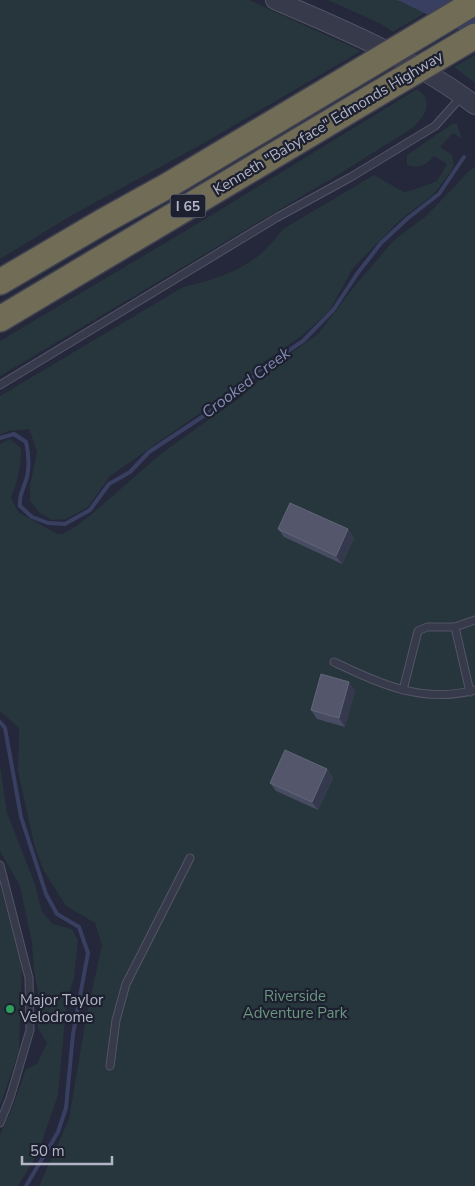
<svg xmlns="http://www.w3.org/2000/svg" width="475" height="1186" font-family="'Nunito Sans',sans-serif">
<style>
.green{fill:#27353c}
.water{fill:#383f60}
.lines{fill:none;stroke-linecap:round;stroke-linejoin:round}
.stream{stroke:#383f60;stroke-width:4}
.service-casing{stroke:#535565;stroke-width:9}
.tertiary-casing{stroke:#535565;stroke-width:20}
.motorway-casing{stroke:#404252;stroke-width:28}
.service{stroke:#373a4b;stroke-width:7}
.tertiary{stroke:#373a4b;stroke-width:18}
.motorway{stroke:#706c55;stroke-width:25}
.motorway-bridge-casing{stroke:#404252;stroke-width:28;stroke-linecap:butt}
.motorway-bridge{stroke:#706c55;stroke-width:25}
.wall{fill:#484c62}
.shaded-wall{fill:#35394d}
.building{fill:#54576c;stroke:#62667a}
.leisure-dot{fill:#2e9e5b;stroke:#1d202f;stroke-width:2}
.labels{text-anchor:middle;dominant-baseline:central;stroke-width:4.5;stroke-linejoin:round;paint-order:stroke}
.shield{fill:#1d202f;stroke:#868899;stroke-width:1}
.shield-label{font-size:14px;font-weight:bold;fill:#b3b5c6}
.street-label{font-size:15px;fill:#b3b5c6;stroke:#1d202f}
.park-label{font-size:15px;fill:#6b9680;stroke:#1d202f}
.poi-label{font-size:15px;fill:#b3b5c6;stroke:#1d202f;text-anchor:start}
.water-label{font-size:16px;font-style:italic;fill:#838bb2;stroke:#1d202f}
</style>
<rect width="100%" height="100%" fill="#24283a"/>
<g class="green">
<path d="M 0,0 L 249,0 L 361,51 L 204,143 L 74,214 L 0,259 Z"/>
<path d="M 328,0 L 396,0 L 425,13 L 393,32 L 381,24 Z"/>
<path d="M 475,55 L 475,83 L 454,67 Z"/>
<path d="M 417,89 C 436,102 424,117 411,129 L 341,173 L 0,376 L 0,341 L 197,224 Z"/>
<path d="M 452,124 L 457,124 L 462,139 L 453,133 L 440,147 L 452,155 L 454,165 L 450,173 L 433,195 L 400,220 L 353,268 L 330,310 L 303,335 L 264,362 L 243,383 L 110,476 L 88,507 L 66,519 L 52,520 L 40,513 L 30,501 L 30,485 L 37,452 L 29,429 L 8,431 L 0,435 L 0,396 L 183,287 C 225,277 256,267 283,229 L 374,175 L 404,192 L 413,190 L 437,181 L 447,164 L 434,156 C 426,165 419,169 407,165 L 407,155 Z"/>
<path d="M 475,167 L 475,1186 L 39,1186 L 69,1119 L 86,1018 L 102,945 L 95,923 L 66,906 L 44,871 L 35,848 L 18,771 L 19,728 L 0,711 L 0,444 L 10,439 L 21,448 C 21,467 18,481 11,498 L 18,512 L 57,534 L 62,534 L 75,527 L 93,513 L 163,452 L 241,397 L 281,360 L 318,334 L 353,288 L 393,241 L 426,216 L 470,170 Z"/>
<path d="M 0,765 L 7,813 L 35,884 L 42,912 L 53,924 L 72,929 L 78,940 L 74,978 L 67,998 L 58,1095 L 38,1153 L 18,1186 L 0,1186 L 0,1135 L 13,1106 L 26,1069 L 37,1064 L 47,1043 L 38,1028 L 39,998 L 34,971 L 32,943 L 20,886 L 0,851 Z"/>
<path d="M 0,886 L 22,967 L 19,1051 L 0,1106 Z"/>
</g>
<path class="water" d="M 396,0 L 475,0 L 475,37 L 399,1 Z"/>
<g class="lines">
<g class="stream">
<path d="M 0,438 L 14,434 L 26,442 C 29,454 30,471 25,483 C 22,492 19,496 20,506 L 32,517 L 48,523 L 65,524 L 90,510 L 109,484 L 130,472 L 149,452 L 240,392 L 259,370 L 303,341 L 334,309 L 357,274 L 381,243 L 408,218 L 439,194 L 464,157"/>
<path d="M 0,722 L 5,728 L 21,817 L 46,894 L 57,914 L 79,927 L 88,953 L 73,1034 L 66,1108 L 58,1132 L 26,1186"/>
</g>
<g class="service-casing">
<g id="service">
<path d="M 0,385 L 276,218 L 351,177 L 435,126 L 462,96"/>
<path d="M 455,627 L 470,692"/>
<path d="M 334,662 C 381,684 422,704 475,690"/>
<path d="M 403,690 L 418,631 L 427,627 L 455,627 L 475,620"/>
<path d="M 0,865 L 29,978 L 30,1030 L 10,1098 L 0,1123"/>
<path d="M 110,1066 L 116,1020 L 126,984 L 190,858"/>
</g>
</g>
<g class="tertiary-casing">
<path id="tertiary" d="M 275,0 C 345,30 414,59 475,105"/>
</g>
<g class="motorway-casing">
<g id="motorway">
<path d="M 0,282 L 102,222 L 167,186 L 353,75"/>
<path d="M 0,319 L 377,94"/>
</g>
</g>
<use href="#service" class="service"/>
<use href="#tertiary" class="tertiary"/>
<use href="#motorway" class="motorway"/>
<g class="motorway-bridge-casing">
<g id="motorway-bridge">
<path d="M 353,75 L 475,2"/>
<path d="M 377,94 L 475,36"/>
</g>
</g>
<use href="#motorway-bridge" class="motorway-bridge"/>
</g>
<g class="wall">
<path d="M 278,529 L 348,529 L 354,538 L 342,564 L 284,537 Z"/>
<path d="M 355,690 L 345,727 L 317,719 L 311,710 Z"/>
<path d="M 327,769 L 333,778 L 318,810 L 276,791 L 270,783 Z"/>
</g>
<g class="shaded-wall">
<path d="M 348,529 L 354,538 L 342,564 L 336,556 Z"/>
<path d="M 349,682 L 355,690 L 345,727 L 339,718 Z"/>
<path d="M 327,769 L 333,778 L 318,810 L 312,802 Z"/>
</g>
<g class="building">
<path d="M 290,503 L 348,529 L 336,556 L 278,529 Z"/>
<path d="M 321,674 L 349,682 L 339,718 L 311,710 Z"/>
<path d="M 285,750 L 327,769 L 312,802 L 270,783 Z"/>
</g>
<circle class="leisure-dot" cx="10" cy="1009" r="5"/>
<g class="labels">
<rect class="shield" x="170.5" y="194.5" width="35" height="23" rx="4"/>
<g class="shield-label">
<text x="188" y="206">I 65</text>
</g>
<g class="street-label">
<text transform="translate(328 123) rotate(-31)">Kenneth "Babyface" Edmonds Highway</text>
</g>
<g class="park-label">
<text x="295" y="996">Riverside<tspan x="295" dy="17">Adventure Park</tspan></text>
</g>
<g class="poi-label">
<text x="20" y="1000">Major Taylor<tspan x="20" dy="17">Velodrome</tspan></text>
</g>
<g class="water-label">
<text transform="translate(246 383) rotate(-37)">Crooked Creek</text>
</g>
</g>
<path d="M22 1156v8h90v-8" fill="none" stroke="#b3b5c6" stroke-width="2.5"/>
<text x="30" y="1156" font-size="15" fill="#b3b5c6" stroke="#1d202f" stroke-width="4" paint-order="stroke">50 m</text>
</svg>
